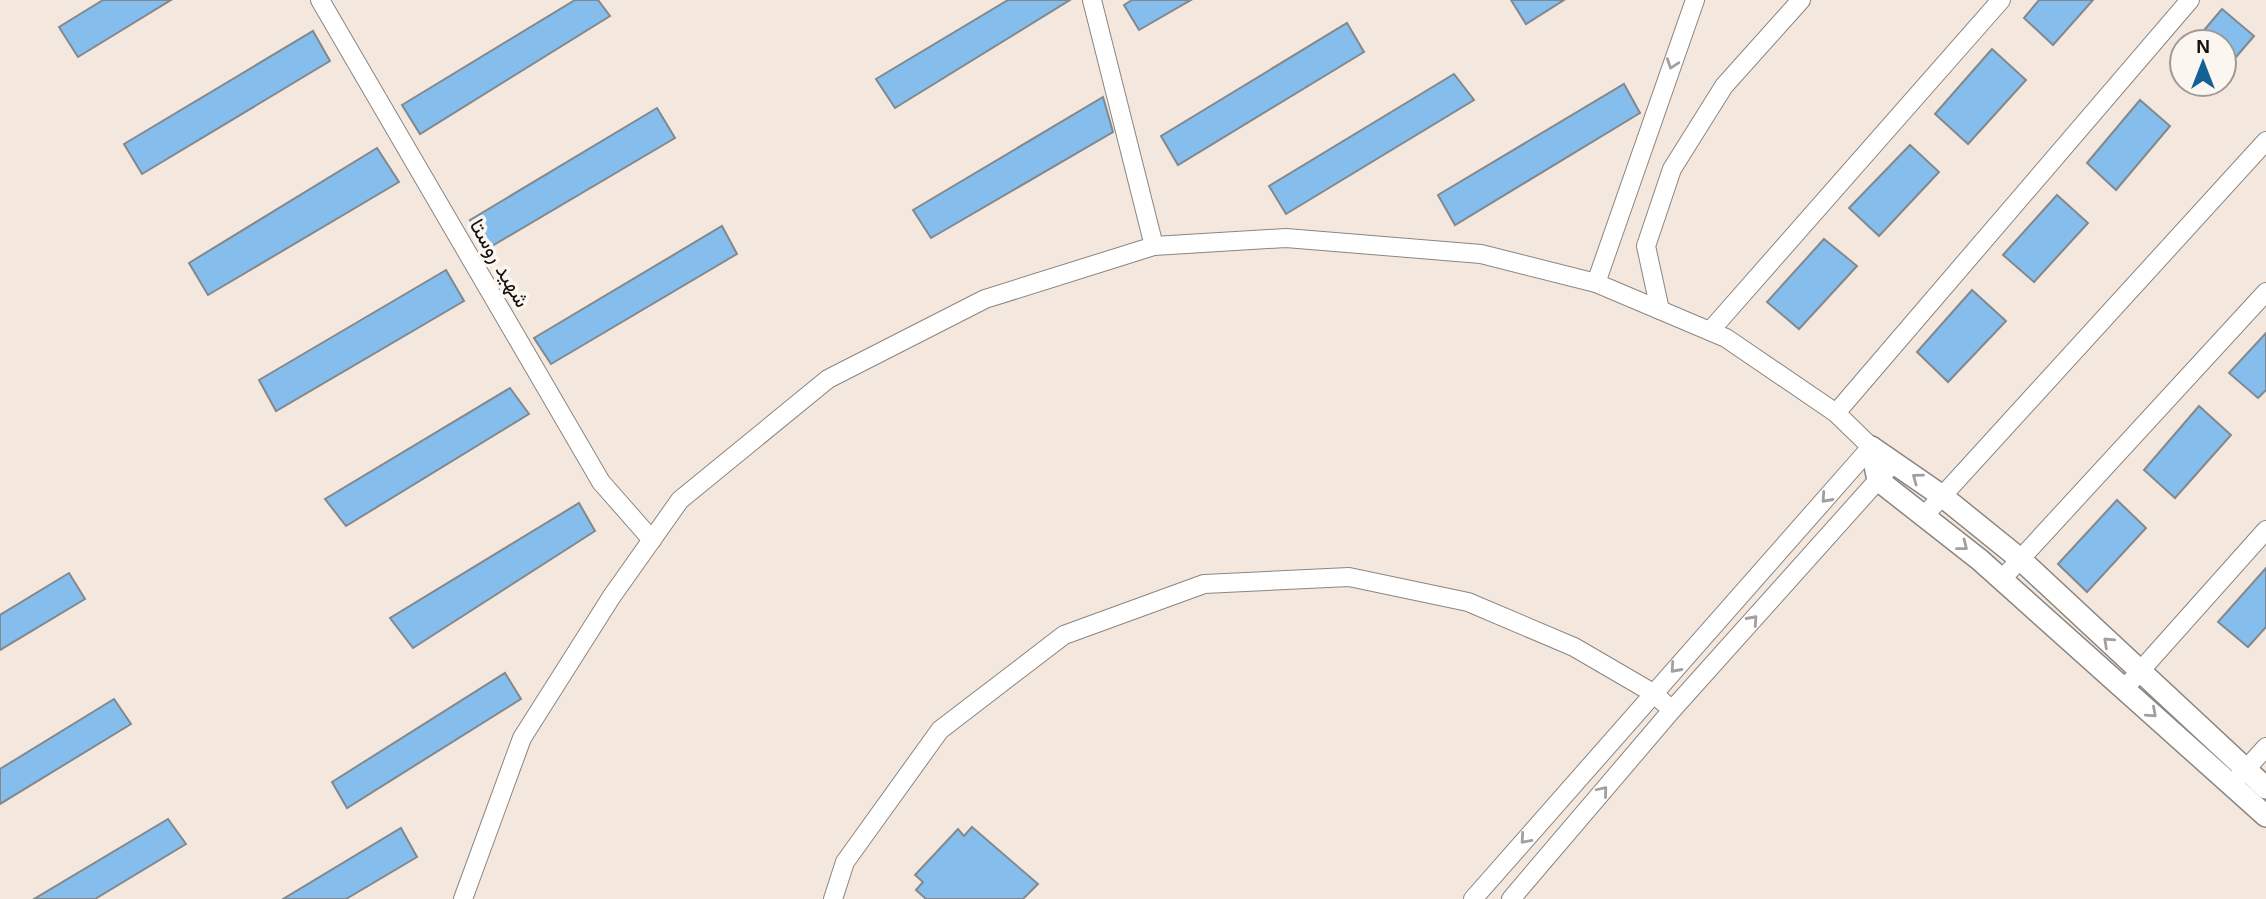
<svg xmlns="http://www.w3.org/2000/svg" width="2266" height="899" font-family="Helvetica,Vazirmatn,sans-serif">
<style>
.built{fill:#f4e8de;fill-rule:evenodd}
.building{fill:#85beec;stroke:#82888d;stroke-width:2}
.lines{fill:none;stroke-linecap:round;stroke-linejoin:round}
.minor-casing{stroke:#8b8580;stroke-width:20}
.tertiary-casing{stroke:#8b8580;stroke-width:24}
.minor{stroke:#fff;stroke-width:18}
.tertiary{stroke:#fff;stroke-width:21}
.oneway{stroke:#a19f9f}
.labels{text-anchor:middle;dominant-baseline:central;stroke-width:7;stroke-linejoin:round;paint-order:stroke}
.street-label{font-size:21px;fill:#13100f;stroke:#fcf6f0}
</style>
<rect width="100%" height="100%" fill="#fcf6f0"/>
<path class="built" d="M 0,0 L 2266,0 L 2266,899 L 0,899 ZM 2182,42 L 2224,42 L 2224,84 L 2182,84 Z"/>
<g class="building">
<path d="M 103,0 L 171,0 L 78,57 L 59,27 Z"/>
<path d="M 575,0 L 598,0 L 610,16 L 420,134 L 402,105 Z"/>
<path d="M 1008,0 L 1070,0 L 895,108 L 876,79 Z"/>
<path d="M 1132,0 L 1191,0 L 1139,30 L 1124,5 Z"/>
<path d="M 1511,0 L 1564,0 L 1526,24 Z"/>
<path d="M 2039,0 L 2093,0 L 2053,45 L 2024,18 Z"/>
<path d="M 2222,9 L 2254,36 L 2224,71 L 2224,42 L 2194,42 Z"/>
<path d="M 1347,23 L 1364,52 L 1178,165 L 1161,136 Z"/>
<path d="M 313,31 L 330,61 L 142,174 L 124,144 Z"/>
<path d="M 1992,49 L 2026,80 L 1968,144 L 1935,114 Z"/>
<path d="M 1454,74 L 1474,100 L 1286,214 L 1269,186 Z"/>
<path d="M 1624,84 L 1640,113 L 1455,225 L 1438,195 Z"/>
<path d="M 1103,97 L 1113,132 L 931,238 L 913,210 Z"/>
<path d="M 2140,100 L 2170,126 L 2116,190 L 2087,163 Z"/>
<path d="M 657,108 L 675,138 L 487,249 L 470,220 Z"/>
<path d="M 1910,145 L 1939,172 L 1879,236 L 1849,208 Z"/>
<path d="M 377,148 L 399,182 L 208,295 L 189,263 Z"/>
<path d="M 2057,195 L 2088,223 L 2034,282 L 2003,255 Z"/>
<path d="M 722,226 L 737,254 L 551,364 L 534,338 Z"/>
<path d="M 1824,239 L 1857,266 L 1799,329 L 1767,302 Z"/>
<path d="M 446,270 L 464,301 L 276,411 L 259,380 Z"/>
<path d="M 1972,290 L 2006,321 L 1948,382 L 1917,352 Z"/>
<path d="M 2266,333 L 2266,390 L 2258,398 L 2229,373 Z"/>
<path d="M 510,388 L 529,414 L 346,526 L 325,499 Z"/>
<path d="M 2199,406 L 2231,435 L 2175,498 L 2144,470 Z"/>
<path d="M 2117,500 L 2146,528 L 2087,592 L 2058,564 Z"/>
<path d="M 579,503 L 595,531 L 413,648 L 390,618 Z"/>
<path d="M 2266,568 L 2266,627 L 2248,647 L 2218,622 Z"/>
<path d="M 69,573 L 85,599 L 0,650 L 0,615 Z"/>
<path d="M 505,673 L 521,699 L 347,808 L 332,782 Z"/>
<path d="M 114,699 L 131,724 L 0,804 L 0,769 Z"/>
<path d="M 168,819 L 186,844 L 95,899 L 34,899 Z"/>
<path d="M 972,827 L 1038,884 L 1023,899 L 926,899 L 916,890 L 923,882 L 915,875 L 958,829 L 964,836 Z"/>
<path d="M 401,828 L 417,857 L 346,899 L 283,899 Z"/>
</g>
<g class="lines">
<g class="minor-casing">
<g id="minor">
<path d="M 320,0 L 601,482 L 652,540"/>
<path d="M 1092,0 L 1154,246"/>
<path d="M 1596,283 L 1695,0"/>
<path d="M 1660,310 L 1646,246 L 1672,169 L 1724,86 L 1801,0"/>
<path d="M 1710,331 L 2001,0"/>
<path d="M 1836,413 L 2190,0"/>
<path d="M 1924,516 L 2266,141"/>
<path d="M 2002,579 L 2266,292"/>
<path d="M 2125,688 L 2266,530"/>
<path d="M 2238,778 L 2266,747"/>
<path d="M 463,899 L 522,738 L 612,596 L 680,500 L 828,379 L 985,299 L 1154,246 L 1286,238 L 1481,254 L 1596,283 L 1726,338 L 1836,413 L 1871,447 L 1473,899"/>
<path d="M 833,899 L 845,862 L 940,730 L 1064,635 L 1204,584 L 1349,577 L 1468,602 L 1574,647 L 1653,693 L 1672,710"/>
<path d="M 1511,899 L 1672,710 L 1887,470"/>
</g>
</g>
<g class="tertiary-casing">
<g id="tertiary">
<path d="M 1871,447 L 1878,480 L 1980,560 L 2266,816"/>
<path d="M 1871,447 L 1942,496 L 2020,559 L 2266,788"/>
</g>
</g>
<use href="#minor" class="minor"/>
<use href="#tertiary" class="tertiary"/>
</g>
<defs><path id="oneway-chevron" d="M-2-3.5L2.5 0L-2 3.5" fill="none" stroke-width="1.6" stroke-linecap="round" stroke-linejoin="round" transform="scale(1.75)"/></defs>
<g class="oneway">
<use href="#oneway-chevron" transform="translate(1672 64) rotate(109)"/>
<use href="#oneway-chevron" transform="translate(1917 478) rotate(-143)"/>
<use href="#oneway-chevron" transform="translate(1826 498) rotate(132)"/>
<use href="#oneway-chevron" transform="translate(1963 546) rotate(38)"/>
<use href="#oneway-chevron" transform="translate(1753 620) rotate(-48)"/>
<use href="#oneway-chevron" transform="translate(2108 642) rotate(-137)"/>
<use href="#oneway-chevron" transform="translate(1675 668) rotate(132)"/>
<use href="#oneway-chevron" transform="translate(2152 713) rotate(42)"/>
<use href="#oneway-chevron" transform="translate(1603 791) rotate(-50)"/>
<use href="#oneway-chevron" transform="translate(1525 839) rotate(131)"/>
</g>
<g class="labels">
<g class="street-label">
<text transform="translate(500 263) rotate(60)">شهید روستا</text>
</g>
</g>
<g transform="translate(2203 63)"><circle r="33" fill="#fcf6f0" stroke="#9f9a96" stroke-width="2"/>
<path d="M0-5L12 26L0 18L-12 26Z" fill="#146294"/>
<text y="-10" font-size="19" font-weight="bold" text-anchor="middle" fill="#13100f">N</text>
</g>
</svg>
